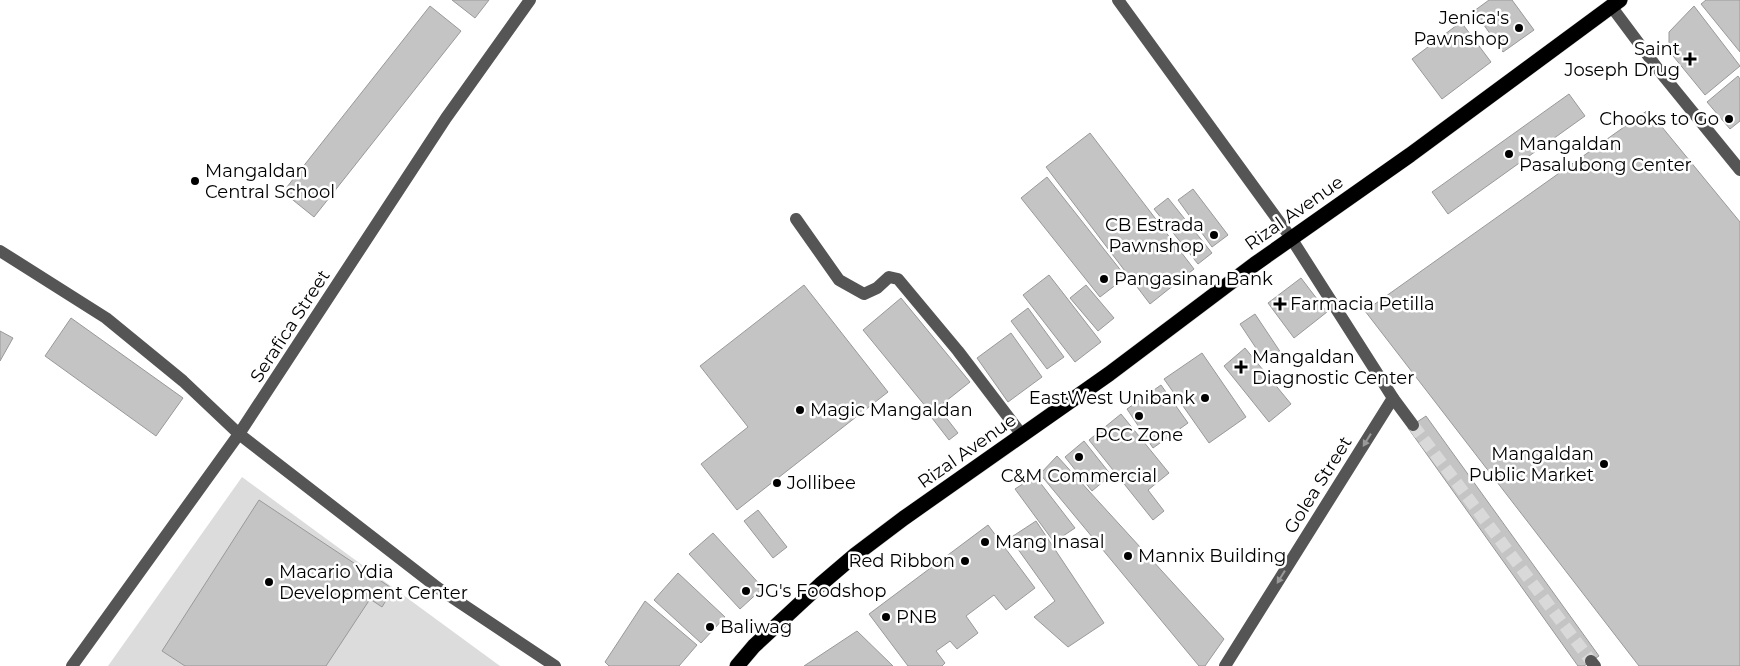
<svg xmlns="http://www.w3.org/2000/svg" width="1740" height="666" font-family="Montserrat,sans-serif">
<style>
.green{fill:#dcdcdc}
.building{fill:#c4c4c4;stroke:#999}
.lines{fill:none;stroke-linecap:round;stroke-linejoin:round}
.minor-tunnel{stroke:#d9d9d9;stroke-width:12;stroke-dasharray:12 6;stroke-linecap:butt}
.highway-casing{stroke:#dbdbdb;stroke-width:16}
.minor{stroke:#555;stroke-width:12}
.highway{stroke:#000;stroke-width:15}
.oneway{fill:#999}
.poi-dot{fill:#000;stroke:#fff;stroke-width:2}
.labels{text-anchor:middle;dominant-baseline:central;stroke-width:5;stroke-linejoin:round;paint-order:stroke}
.poi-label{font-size:18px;fill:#000;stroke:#fff;text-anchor:start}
.street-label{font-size:18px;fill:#000;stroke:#fff}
</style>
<rect width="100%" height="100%" fill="#fff"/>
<path class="green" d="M 242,477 L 500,666 L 108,666 Z"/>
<g class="building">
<path d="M 452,0 L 489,0 L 475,18 Z"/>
<path d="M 1489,0 L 1512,0 L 1534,30 L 1503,52 L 1474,11 Z"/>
<path d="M 1706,0 L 1740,0 L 1740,52 L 1701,4 Z"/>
<path d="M 430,6 L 461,31 L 314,217 L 283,192 Z"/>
<path d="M 1694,6 L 1740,66 L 1705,95 L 1669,51 L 1669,32 Z"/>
<path d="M 1461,22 L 1491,62 L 1442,99 L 1412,59 Z"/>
<path d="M 1738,76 L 1740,79 L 1740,121 L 1730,129 L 1707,102 Z"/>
<path d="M 1569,94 L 1585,116 L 1448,214 L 1432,192 Z"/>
<path d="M 1648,110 L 1740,222 L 1740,666 L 1639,666 L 1365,311 Z"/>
<path d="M 1090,133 L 1194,269 L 1150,304 L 1046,167 Z"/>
<path d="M 1047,177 L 1126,277 L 1100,297 L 1021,198 Z"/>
<path d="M 1193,189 L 1228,235 L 1212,247 L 1178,200 Z"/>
<path d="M 1168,198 L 1212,253 L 1198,264 L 1154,209 Z"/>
<path d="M 1049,275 L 1101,342 L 1075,362 L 1023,295 Z"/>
<path d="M 1301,278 L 1327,312 L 1294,338 L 1268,303 Z"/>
<path d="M 804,285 L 888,392 L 737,510 L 701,464 L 748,427 L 700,366 Z"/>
<path d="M 1086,285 L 1114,318 L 1098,331 L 1070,298 Z"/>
<path d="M 901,298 L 970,382 L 931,413 L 863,330 Z"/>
<path d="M 1028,308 L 1064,357 L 1047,369 L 1011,321 Z"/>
<path d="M 1255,314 L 1281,353 L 1266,363 L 1240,324 Z"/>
<path d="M 71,318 L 183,398 L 156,436 L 45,356 Z"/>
<path d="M 0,331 L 13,338 L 0,361 Z"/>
<path d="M 1011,333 L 1042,377 L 1008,402 L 977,358 Z"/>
<path d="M 1245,348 L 1291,404 L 1269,422 L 1224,366 Z"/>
<path d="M 1202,353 L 1246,417 L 1209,443 L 1164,379 Z"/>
<path d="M 1161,385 L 1188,423 L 1153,448 L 1127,409 Z"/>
<path d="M 941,411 L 958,433 L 949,440 L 932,418 Z"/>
<path d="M 1121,414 L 1169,473 L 1148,490 L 1164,511 L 1153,520 L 1089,440 Z"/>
<path d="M 1426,416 L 1599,656 L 1584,666 L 1578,666 L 1408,428 Z"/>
<path d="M 1084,441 L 1111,475 L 1092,491 L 1065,457 Z"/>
<path d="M 1057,456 L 1224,639 L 1205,666 L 1199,666 L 1040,474 Z"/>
<path d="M 1035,476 L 1075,528 L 1054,542 L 1015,489 Z"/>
<path d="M 259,500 L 393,589 L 382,607 L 370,599 L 326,666 L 185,666 L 162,651 Z"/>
<path d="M 758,510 L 787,547 L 773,558 L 744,521 Z"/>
<path d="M 1036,521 L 1104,623 L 1068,647 L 1034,617 L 1055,601 L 1010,538 Z"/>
<path d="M 988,525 L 1035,588 L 1006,610 L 994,595 L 966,616 L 978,633 L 957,649 L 950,641 L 936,651 L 945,663 L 942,666 L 908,666 L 869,614 Z"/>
<path d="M 713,533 L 763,588 L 740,609 L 689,554 Z"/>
<path d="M 678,573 L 725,617 L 701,643 L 654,600 Z"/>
<path d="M 645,601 L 697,645 L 679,666 L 609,666 L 605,662 Z"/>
<path d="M 857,631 L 893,666 L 804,666 Z"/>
</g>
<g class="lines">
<path class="minor-tunnel" d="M 1413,425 L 1591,661"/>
<g class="highway-casing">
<path id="highway" d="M 737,666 L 754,646 L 821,584 L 855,555 L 904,518 L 1109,374 L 1255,264 L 1410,155 L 1620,0"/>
</g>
<g class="minor">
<path d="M 1118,0 L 1291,238 L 1393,398 L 1413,425"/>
<path d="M 1611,6 L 1661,73 L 1740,170"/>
<path d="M 796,219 L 839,280 L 864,294 L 877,288 L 889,277 L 898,279 L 958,351 L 1022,435"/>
<path d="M 0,251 L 106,318 L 183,381 L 239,434 L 438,588 L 555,666"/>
<path d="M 1591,661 L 1595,666"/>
<path d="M 72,666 L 239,434 L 446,118 L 530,0"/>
<path d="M 1225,666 L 1393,398"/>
</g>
<use href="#highway" class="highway"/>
</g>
<defs><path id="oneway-solid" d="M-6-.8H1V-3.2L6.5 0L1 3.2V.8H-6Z" transform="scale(1.25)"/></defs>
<g class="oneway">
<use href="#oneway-solid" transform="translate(1367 440) rotate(122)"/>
<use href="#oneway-solid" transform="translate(1281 577) rotate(122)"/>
</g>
<g class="poi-dot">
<circle cx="1519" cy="28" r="5"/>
<path d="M1687.5 51.5h5v5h5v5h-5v5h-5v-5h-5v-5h5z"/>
<circle cx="1729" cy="119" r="5"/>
<circle cx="1509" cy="154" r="5"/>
<circle cx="195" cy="181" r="5"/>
<circle cx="1214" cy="235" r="5"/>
<circle cx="1104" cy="279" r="5"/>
<path d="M1277.5 296.5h5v5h5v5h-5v5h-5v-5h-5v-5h5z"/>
<path d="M1238.5 359.5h5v5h5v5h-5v5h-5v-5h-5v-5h5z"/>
<circle cx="1205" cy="398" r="5"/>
<circle cx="800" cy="410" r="5"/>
<circle cx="1139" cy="416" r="5"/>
<circle cx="1079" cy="457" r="5"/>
<circle cx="1604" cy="464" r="5"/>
<circle cx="777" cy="483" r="5"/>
<circle cx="985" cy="542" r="5"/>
<circle cx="1128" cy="556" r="5"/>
<circle cx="965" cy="561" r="5"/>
<circle cx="269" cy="582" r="5"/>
<circle cx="746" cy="591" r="5"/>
<circle cx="886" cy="617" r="5"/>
<circle cx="710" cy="627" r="5"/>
</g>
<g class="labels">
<g class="poi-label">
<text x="1509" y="18" text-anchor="end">Jenica's<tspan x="1509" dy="21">Pawnshop</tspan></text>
<text x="1680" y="49" text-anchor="end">Saint<tspan x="1680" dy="21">Joseph Drug</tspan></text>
<text x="1719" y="119" text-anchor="end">Chooks to Go</text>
<text x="1519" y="144">Mangaldan<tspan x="1519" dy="21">Pasalubong Center</tspan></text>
<text x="205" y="171">Mangaldan<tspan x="205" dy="21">Central School</tspan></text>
<text x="1204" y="225" text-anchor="end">CB Estrada<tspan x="1204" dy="21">Pawnshop</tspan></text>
<text x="1114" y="279">Pangasinan Bank</text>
<text x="1290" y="304">Farmacia Petilla</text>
<text x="1252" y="357">Mangaldan<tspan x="1252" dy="21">Diagnostic Center</tspan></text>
<text x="1195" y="398" text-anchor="end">EastWest Unibank</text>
<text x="810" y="410">Magic Mangaldan</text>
<text x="1139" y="435" text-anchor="middle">PCC Zone</text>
<text x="1594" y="454" text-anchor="end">Mangaldan<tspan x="1594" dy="21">Public Market</tspan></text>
<text x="1079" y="476" text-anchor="middle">C&amp;M Commercial</text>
<text x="787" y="483">Jollibee</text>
<text x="995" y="542">Mang Inasal</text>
<text x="1138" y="556">Mannix Building</text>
<text x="955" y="561" text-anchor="end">Red Ribbon</text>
<text x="279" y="572">Macario Ydia<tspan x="279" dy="21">Development Center</tspan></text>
<text x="756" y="591">JG's Foodshop</text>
<text x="896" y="617">PNB</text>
<text x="720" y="627">Baliwag</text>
</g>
<g class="street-label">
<text transform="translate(1294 213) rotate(-35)">Rizal Avenue</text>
<text transform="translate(290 326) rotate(-57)">Serafica Street</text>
<text transform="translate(967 451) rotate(-35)">Rizal Avenue</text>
<text transform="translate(1318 485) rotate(-58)">Golea Street</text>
</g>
</g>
</svg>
